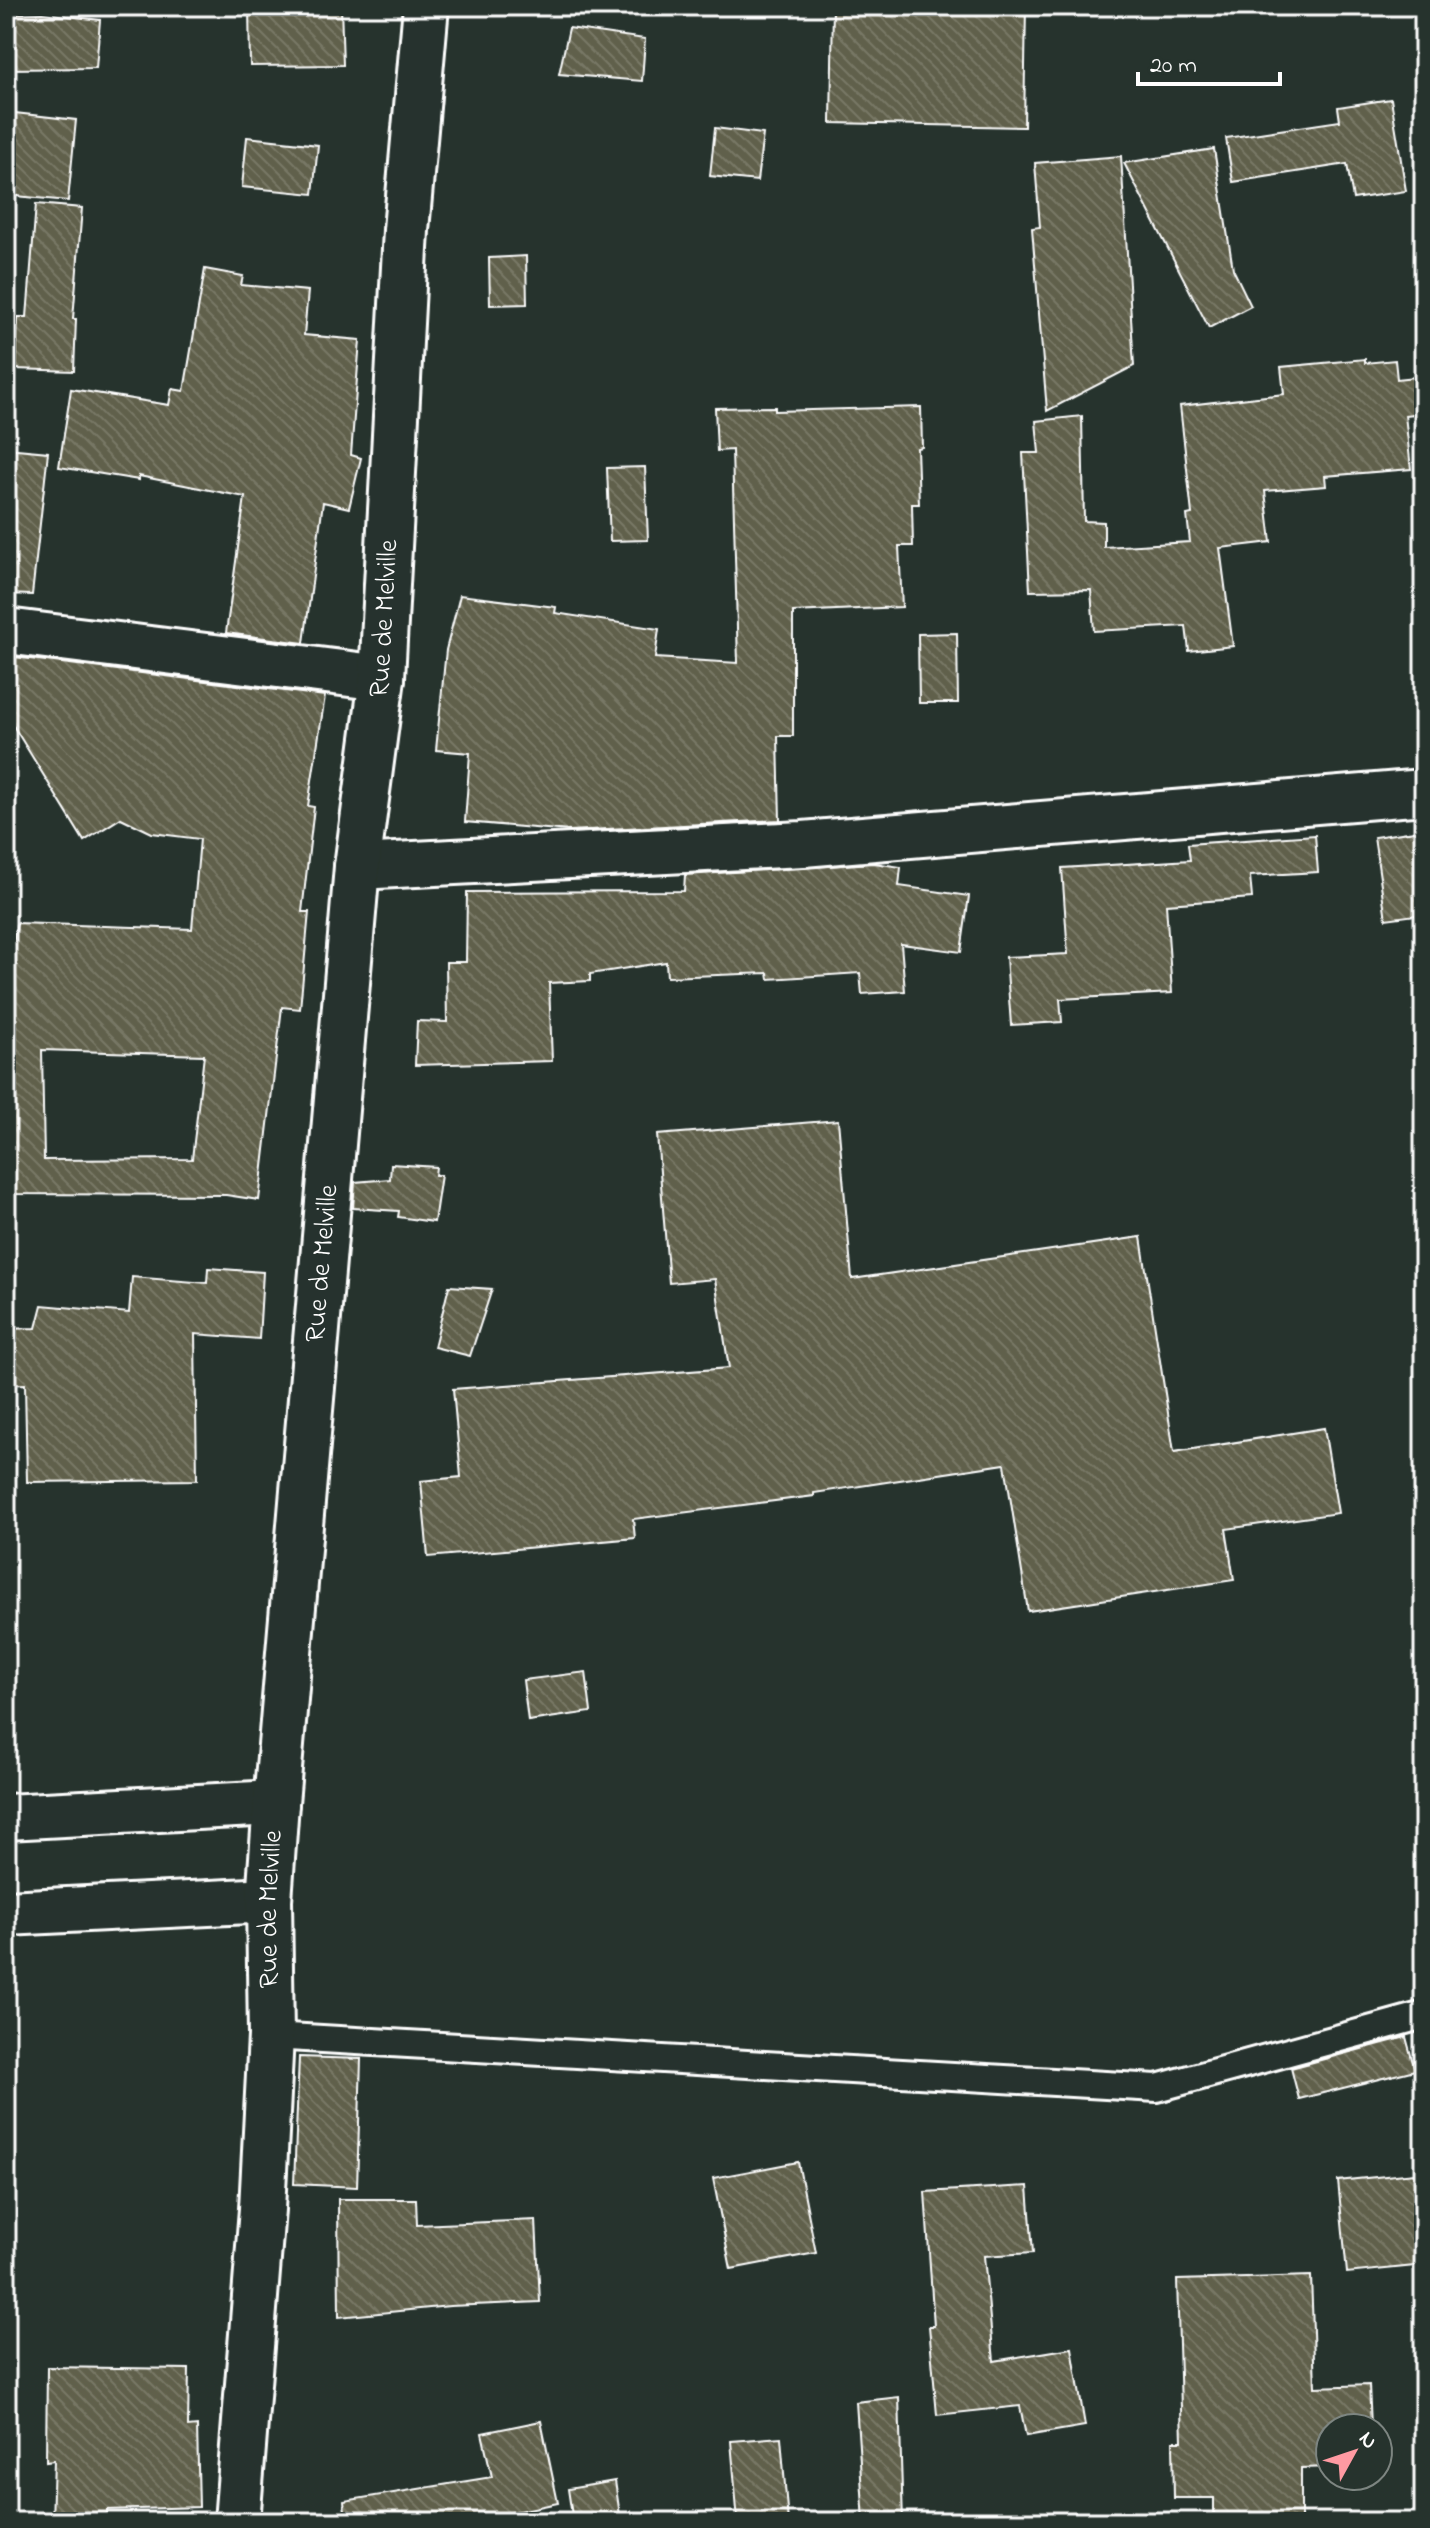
<svg xmlns="http://www.w3.org/2000/svg" width="1430" height="2528" font-family="'Indie Flower',sans-serif">
<style>
.building{fill:url(#building-back-hatch);stroke:#fff;stroke-width:2;fill-rule:evenodd}
.lines{fill:none;stroke-linecap:round;stroke-linejoin:round}
.lane-casing{stroke:#fff;stroke-width:32}
.street-casing{stroke:#fff;stroke-width:50}
.primary-casing{stroke:#fff;stroke-width:50}
.lane{stroke:#26332d;stroke-width:26}
.street{stroke:#26332d;stroke-width:44}
.primary{stroke:#26332d;stroke-width:44}
.labels{text-anchor:middle;dominant-baseline:central;stroke-width:6;stroke-linejoin:round;paint-order:stroke}
.street-label{font-size:28px;fill:#fff;stroke:#26332d}
</style>
<defs>
<pattern id="building-back-hatch" width="6" height="6" patternUnits="userSpaceOnUse" patternTransform="scale(2)"><rect width="6" height="6" fill="#60604b"/><path d="M-1 5l2 2M0 0l6 6M5-1l2 2" fill="none" stroke="#787866"/></pattern>
</defs>
<rect width="100%" height="100%" fill="#26332d"/>
<filter id="ink" filterUnits="userSpaceOnUse"><feTurbulence type="fractalNoise" baseFrequency=".0125" numOctaves="2"/><feDisplacementMap in="SourceGraphic" scale="16" xChannelSelector="R" yChannelSelector="G"/><feConvolveMatrix kernelMatrix="1 2 1 2 8 2 1 2 1" color-interpolation-filters="sRGB"/></filter>
<g filter="url(#ink)">
<g class="building">
<path d="M 249,6 L 341,6 L 343,65 L 250,66 Z"/>
<path d="M 833,6 L 1026,6 L 1024,127 L 831,123 Z"/>
<path d="M 42,13 L 100,20 L 96,68 L 6,69 L 6,14 Z"/>
<path d="M 569,28 L 645,39 L 642,81 L 559,74 Z"/>
<path d="M 1391,99 L 1406,191 L 1353,199 L 1347,164 L 1233,182 L 1226,138 L 1340,121 L 1338,107 Z"/>
<path d="M 6,112 L 76,120 L 68,201 L 6,195 Z"/>
<path d="M 715,128 L 763,134 L 757,181 L 710,176 Z"/>
<path d="M 247,137 L 318,145 L 313,194 L 242,187 Z"/>
<path d="M 1214,149 L 1233,269 L 1251,306 L 1209,328 L 1124,163 Z"/>
<path d="M 1121,156 L 1134,366 L 1047,411 L 1032,228 L 1040,227 L 1035,163 Z"/>
<path d="M 36,204 L 82,208 L 73,319 L 76,319 L 74,371 L 16,369 L 18,317 L 27,317 Z"/>
<path d="M 526,256 L 527,304 L 490,305 L 489,258 Z"/>
<path d="M 205,269 L 243,276 L 241,285 L 308,291 L 304,335 L 360,340 L 351,455 L 361,458 L 349,508 L 323,502 L 304,643 L 226,633 L 245,497 L 139,476 L 139,480 L 59,467 L 71,389 L 169,405 L 172,389 L 184,391 Z"/>
<path d="M 1365,359 L 1365,363 L 1395,360 L 1397,379 L 1424,376 L 1424,413 L 1405,415 L 1411,469 L 1325,476 L 1326,486 L 1265,491 L 1271,542 L 1220,548 L 1233,646 L 1189,651 L 1186,626 L 1094,631 L 1091,590 L 1030,591 L 1023,453 L 1039,453 L 1036,421 L 1082,416 L 1084,521 L 1104,522 L 1104,547 L 1190,542 L 1187,515 L 1192,514 L 1180,406 L 1284,394 L 1281,367 Z"/>
<path d="M 775,407 L 775,411 L 921,407 L 922,447 L 917,448 L 919,504 L 912,504 L 913,546 L 899,546 L 902,607 L 793,612 L 793,736 L 778,736 L 780,820 L 570,831 L 465,822 L 470,753 L 436,750 L 446,650 L 460,595 L 556,607 L 555,613 L 659,629 L 655,658 L 738,663 L 732,450 L 717,451 L 715,408 Z"/>
<path d="M 6,448 L 48,452 L 32,595 L 6,594 Z"/>
<path d="M 645,467 L 648,540 L 610,541 L 607,468 Z"/>
<path d="M 957,633 L 958,703 L 919,703 L 918,634 Z"/>
<path d="M 6,656 L 325,696 L 308,806 L 314,807 L 302,912 L 309,912 L 300,1009 L 282,1007 L 259,1200 L 226,1195 L 6,1194 L 6,957 L 10,958 L 17,923 L 192,929 L 200,839 L 152,833 L 121,818 L 84,841 L 6,714 ZM 42,1050 L 204,1055 L 192,1159 L 44,1160 Z"/>
<path d="M 1415,831 L 1424,914 L 1386,919 L 1374,837 Z"/>
<path d="M 1315,835 L 1318,872 L 1250,876 L 1252,898 L 1166,904 L 1172,993 L 1060,999 L 1062,1022 L 1011,1025 L 1006,957 L 1068,954 L 1062,868 L 1190,860 L 1188,844 Z"/>
<path d="M 874,863 L 901,867 L 899,886 L 969,896 L 961,952 L 901,944 L 905,991 L 862,994 L 860,973 L 769,979 L 768,973 L 667,977 L 666,962 L 590,974 L 590,981 L 549,983 L 552,1061 L 415,1065 L 417,1021 L 447,1022 L 446,962 L 466,962 L 467,892 L 684,891 L 685,875 Z"/>
<path d="M 838,1120 L 852,1279 L 1141,1237 L 1174,1452 L 1324,1428 L 1338,1513 L 1226,1529 L 1234,1580 L 1028,1611 L 1005,1464 L 814,1493 L 814,1496 L 633,1519 L 635,1538 L 428,1557 L 421,1481 L 461,1477 L 453,1389 L 729,1368 L 715,1279 L 669,1283 L 657,1135 Z"/>
<path d="M 391,1164 L 436,1167 L 435,1175 L 441,1175 L 434,1222 L 398,1217 L 399,1211 L 353,1208 L 355,1182 L 390,1179 Z"/>
<path d="M 208,1268 L 263,1272 L 259,1339 L 195,1334 L 197,1480 L 27,1482 L 25,1384 L 6,1385 L 6,1329 L 36,1328 L 42,1305 L 129,1313 L 132,1277 L 207,1283 Z"/>
<path d="M 449,1286 L 492,1289 L 470,1356 L 434,1347 Z"/>
<path d="M 586,1672 L 591,1712 L 528,1721 L 523,1680 Z"/>
<path d="M 1406,2037 L 1415,2070 L 1299,2099 L 1291,2068 Z"/>
<path d="M 299,2057 L 361,2059 L 357,2187 L 294,2184 Z"/>
<path d="M 798,2162 L 816,2253 L 731,2269 L 713,2178 Z"/>
<path d="M 1424,2172 L 1424,2265 L 1347,2273 L 1338,2181 Z"/>
<path d="M 1028,2186 L 1033,2253 L 984,2256 L 994,2361 L 1072,2348 L 1085,2426 L 1026,2436 L 1020,2406 L 937,2415 L 929,2326 L 934,2326 L 925,2192 Z"/>
<path d="M 338,2199 L 416,2199 L 417,2225 L 536,2220 L 540,2302 L 450,2306 L 339,2317 Z"/>
<path d="M 1311,2276 L 1315,2387 L 1369,2385 L 1371,2426 L 1330,2428 L 1330,2467 L 1301,2468 L 1301,2522 L 1214,2522 L 1214,2498 L 1174,2498 L 1173,2441 L 1182,2441 L 1177,2280 Z"/>
<path d="M 47,2367 L 189,2369 L 188,2427 L 197,2426 L 199,2507 L 107,2510 L 107,2522 L 52,2522 L 54,2460 L 46,2461 Z"/>
<path d="M 899,2397 L 903,2522 L 864,2522 L 856,2402 Z"/>
<path d="M 541,2421 L 558,2503 L 465,2522 L 346,2522 L 344,2501 L 492,2477 L 482,2433 Z"/>
<path d="M 781,2437 L 788,2522 L 738,2522 L 731,2441 Z"/>
<path d="M 615,2481 L 621,2522 L 573,2522 L 568,2489 Z"/>
</g>
<g class="lines">
<g class="lane-casing">
<path id="lane" d="M 271,2036 L 1157,2088 L 1424,2015"/>
</g>
<g class="street-casing">
<g id="street">
<path d="M 6,631 L 382,678"/>
<path d="M 357,867 L 803,844 L 1424,792"/>
<path d="M 6,1817 L 276,1803"/>
<path d="M 6,1913 L 269,1900"/>
</g>
</g>
<g class="primary-casing">
<g id="primary">
<path id="s1" d="M 237,2522 L 262,2209 L 271,2036 L 269,1900 L 276,1803 L 357,867 L 382,678 L 406,230 L 426,6"/>
</g>
</g>
<use href="#lane" class="lane"/>
<use href="#street" class="street"/>
<use href="#primary" class="primary"/>
</g>
</g>
<g class="labels">
<g class="street-label">
<text stroke="none"><textPath href="#s1" startOffset="1910">Rue de Melville</textPath></text>
<text stroke="none"><textPath href="#s1" startOffset="1262">Rue de Melville</textPath></text>
<text stroke="none"><textPath href="#s1" startOffset="614">Rue de Melville</textPath></text>
</g>
</g>
<rect width="1430" height="2528" fill="none" stroke="#26332d" stroke-width="32"/>
<rect x="16" y="16" width="1398" height="2496" fill="none" stroke="#fff" stroke-width="3" filter="url(#ink)"/>
<g transform="translate(1354 2452) rotate(50)"><circle r="38" fill="#26332d" stroke="#7d8581" stroke-width="2"/>
<path d="M0-6L14 30L0 20L-14 30Z" fill="#ff9aa2"/>
<text y="-12" font-size="22" font-weight="bold" text-anchor="middle" fill="#ffffff">N</text>
</g>
<path d="M1138 72v12h142v-12" fill="none" stroke="#ffffff" stroke-width="4"/>
<text x="1150" y="72" font-size="24" fill="#ffffff" stroke="#26332d" stroke-width="6" paint-order="stroke">20 m</text>
</svg>
